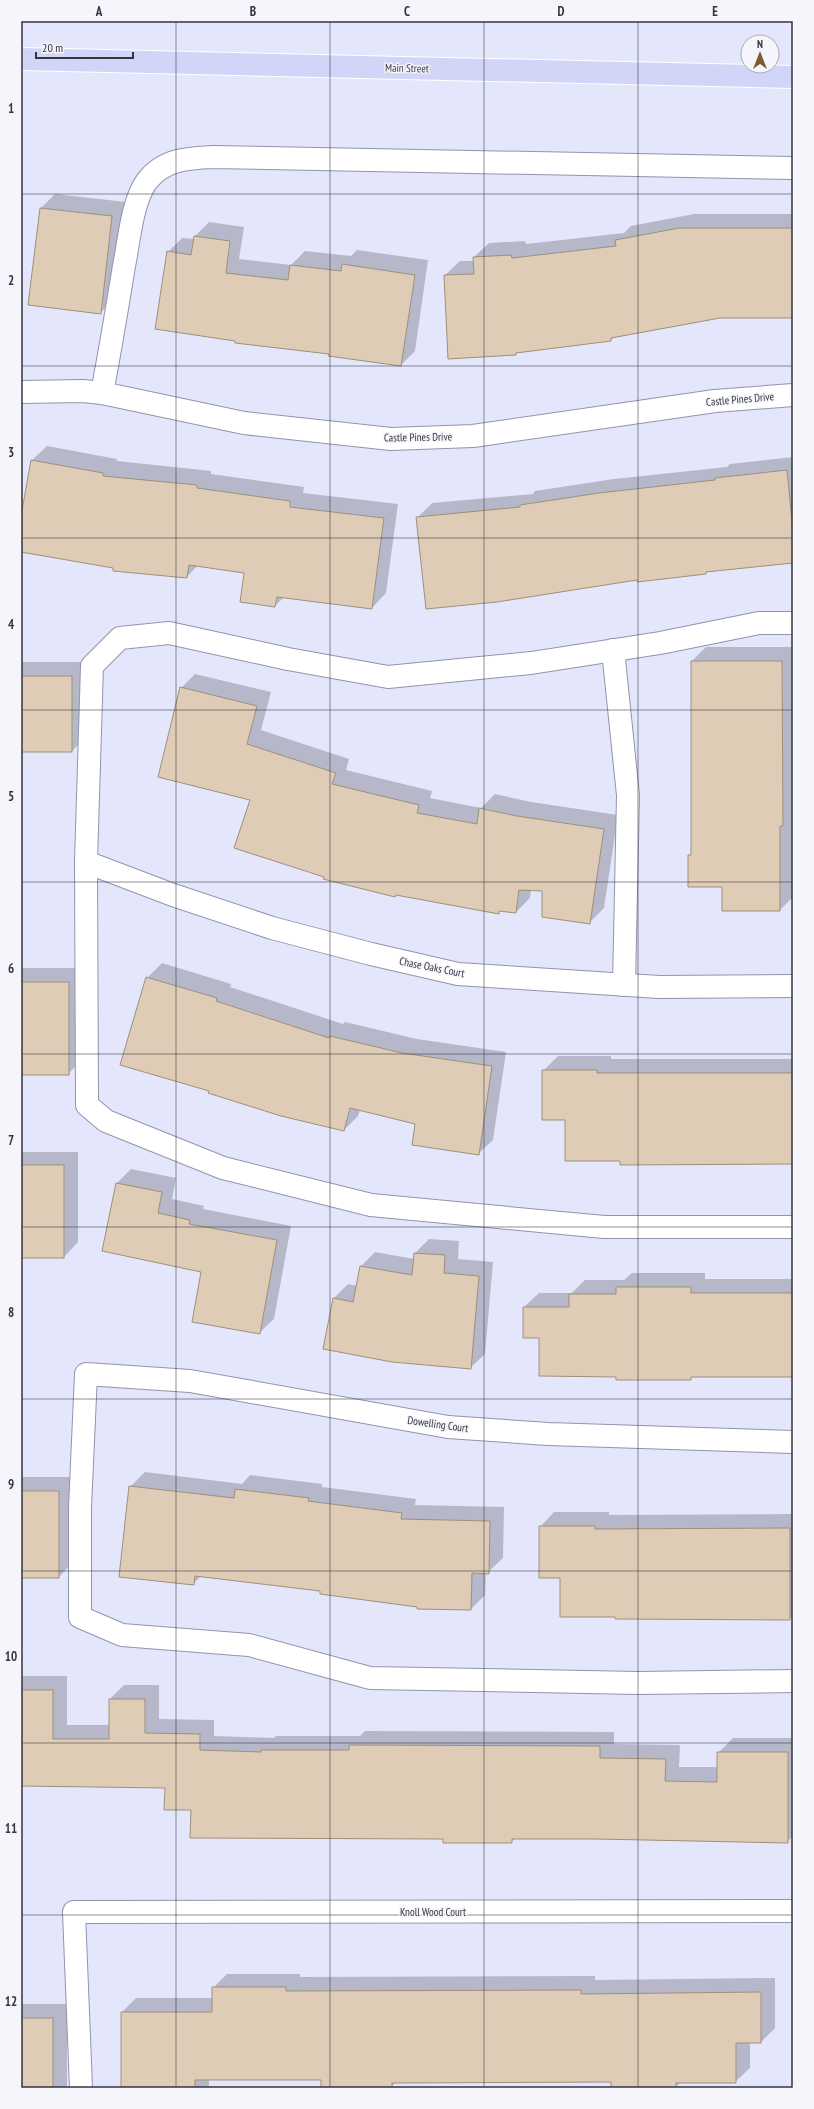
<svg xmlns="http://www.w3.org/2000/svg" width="814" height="2109" font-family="'PT Sans Narrow',sans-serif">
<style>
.shadow{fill:#0003}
.building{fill:#deccb6;stroke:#9f8f7a}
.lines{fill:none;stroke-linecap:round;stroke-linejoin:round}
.minor-casing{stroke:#9194ad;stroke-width:24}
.major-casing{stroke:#fff;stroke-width:24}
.minor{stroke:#fff;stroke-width:22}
.major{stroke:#d1d6f8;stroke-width:22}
.grid{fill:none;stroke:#34353f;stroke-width:1;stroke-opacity:0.55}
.labels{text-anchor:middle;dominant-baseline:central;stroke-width:3;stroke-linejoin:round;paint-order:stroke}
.street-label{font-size:11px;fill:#34353f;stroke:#f5f5fb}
.neatline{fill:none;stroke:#34353f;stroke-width:1.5}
.grid-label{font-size:13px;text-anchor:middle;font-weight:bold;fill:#34353f}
</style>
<rect width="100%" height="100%" fill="#e4e7fc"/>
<g class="shadow">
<path d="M 55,194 L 126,202 L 115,298 L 100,313 L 41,208 Z"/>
<path d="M 694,214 L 793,214 L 793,317 L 720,317 L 615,337 L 611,340 L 518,352 L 516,354 L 445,275 L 460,261 L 474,261 L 474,257 L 489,243 L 525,241 L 526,244 L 624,233 L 631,226 Z"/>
<path d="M 209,222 L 244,227 L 239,259 L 291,265 L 305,251 L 351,256 L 357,250 L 428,260 L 415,351 L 401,365 L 330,353 L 168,252 L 182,238 L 194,239 L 195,236 Z"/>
<path d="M 47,446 L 117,459 L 117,461 L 211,471 L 211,474 L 304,487 L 303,493 L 398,504 L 386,593 L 372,608 L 284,597 L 275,606 L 245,572 L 198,565 L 187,577 L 114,568 L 21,551 L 21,522 L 32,460 Z"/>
<path d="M 793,457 L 793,562 L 708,571 L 706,573 L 638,579 L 417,518 L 432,503 L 533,494 L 535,491 L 614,479 L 727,467 L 730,464 Z"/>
<path d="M 706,647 L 793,647 L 793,897 L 780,910 L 723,886 L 689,855 L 692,853 L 692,661 Z"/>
<path d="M 21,662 L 86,662 L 86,737 L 72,751 L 21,751 Z"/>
<path d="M 195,674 L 271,692 L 261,730 L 349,759 L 346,770 L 432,791 L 430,798 L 481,808 L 495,794 L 531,802 L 618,815 L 604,908 L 589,923 L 543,890 L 531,890 L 530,898 L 516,912 L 501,910 L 498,912 L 325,876 L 251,799 L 181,688 Z"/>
<path d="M 162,963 L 231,984 L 230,987 L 343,1024 L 345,1022 L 417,1039 L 506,1052 L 493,1140 L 478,1154 L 416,1123 L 360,1109 L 358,1116 L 344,1130 L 210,1090 L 147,978 Z"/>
<path d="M 21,968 L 82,968 L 82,1060 L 68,1074 L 21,1074 Z"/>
<path d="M 558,1056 L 611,1056 L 611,1059 L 793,1059 L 793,1163 L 621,1160 L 566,1119 L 543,1071 Z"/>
<path d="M 21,1152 L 78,1152 L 78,1242 L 64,1257 L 21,1257 Z"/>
<path d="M 131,1169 L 176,1178 L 172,1199 L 204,1206 L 203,1209 L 291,1226 L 274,1319 L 259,1333 L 202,1271 L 117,1183 Z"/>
<path d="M 429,1239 L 459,1241 L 458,1259 L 493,1262 L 485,1354 L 470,1368 L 334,1298 L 348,1284 L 357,1286 L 361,1266 L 375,1252 L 414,1259 L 415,1253 Z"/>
<path d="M 632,1273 L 705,1273 L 705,1279 L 793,1279 L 793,1375 L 693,1376 L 690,1379 L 617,1376 L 540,1337 L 524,1337 L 524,1307 L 539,1293 L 572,1293 L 585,1280 L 624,1280 Z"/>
<path d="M 145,1472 L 242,1484 L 250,1475 L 322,1484 L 322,1487 L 416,1499 L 415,1505 L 504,1507 L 503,1558 L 488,1572 L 486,1572 L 485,1595 L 471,1609 L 418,1606 L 321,1590 L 201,1576 L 193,1584 L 130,1487 Z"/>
<path d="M 21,1477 L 73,1477 L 73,1562 L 59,1577 L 21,1577 Z"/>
<path d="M 554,1512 L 609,1512 L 609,1515 L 793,1514 L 793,1616 L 790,1619 L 616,1616 L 561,1577 L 540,1527 Z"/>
<path d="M 21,1676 L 67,1676 L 67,1725 L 110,1725 L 110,1699 L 124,1685 L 159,1685 L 159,1719 L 214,1720 L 214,1736 L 274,1738 L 276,1736 L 360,1736 L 365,1731 L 614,1732 L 614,1744 L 680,1745 L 679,1767 L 718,1767 L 718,1753 L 733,1738 L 793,1738 L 793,1836 L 787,1842 L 515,1838 L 511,1842 L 444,1838 L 192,1809 L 166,1787 L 21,1785 Z"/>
<path d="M 227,1974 L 300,1974 L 300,1977 L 595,1976 L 595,1980 L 775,1978 L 775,2028 L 761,2042 L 750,2042 L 750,2068 L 735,2082 L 681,2082 L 676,2087 L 612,2081 L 396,2082 L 391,2087 L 322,2079 L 209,2079 L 209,2088 L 122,2088 L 122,2012 L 136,1998 L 213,1998 L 213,1988 Z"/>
<rect x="21" y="2004" width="46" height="84"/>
</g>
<g class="building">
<path d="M 40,208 L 112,216 L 101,314 L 28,305 Z"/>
<path d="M 679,228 L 793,228 L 793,318 L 720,318 L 611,338 L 611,341 L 516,353 L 516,355 L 448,359 L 444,275 L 474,274 L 473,257 L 511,255 L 512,258 L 616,246 L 615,240 Z"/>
<path d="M 194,236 L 230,241 L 226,273 L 288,280 L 290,265 L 341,271 L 342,264 L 415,275 L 401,366 L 328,356 L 329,354 L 235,343 L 235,341 L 155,329 L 167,251 L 191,255 Z"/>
<path d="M 31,460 L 103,473 L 103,476 L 197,485 L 197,488 L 290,501 L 290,507 L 384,518 L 372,609 L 277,597 L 275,607 L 240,602 L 244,573 L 189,565 L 187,578 L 113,571 L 113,568 L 21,552 L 21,516 Z"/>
<path d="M 787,470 L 793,531 L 793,563 L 706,572 L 706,574 L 637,582 L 637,580 L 497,602 L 426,609 L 416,517 L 520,507 L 520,505 L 599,493 L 715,480 L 715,478 Z"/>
<path d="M 691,661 L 782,661 L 783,826 L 780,826 L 780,911 L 722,911 L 722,887 L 688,887 L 688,855 L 691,855 Z"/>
<rect x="21" y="676" width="51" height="76"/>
<path d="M 180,687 L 257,706 L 247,744 L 336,773 L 332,784 L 419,805 L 417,813 L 477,824 L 479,808 L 517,816 L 604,829 L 590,924 L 542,917 L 542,891 L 519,890 L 516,913 L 499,911 L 499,914 L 396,895 L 395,897 L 323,879 L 324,877 L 234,848 L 250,800 L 158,777 Z"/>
<path d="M 146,977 L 217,998 L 216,1001 L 329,1038 L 330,1036 L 402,1053 L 492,1066 L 479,1155 L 412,1145 L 415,1124 L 350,1108 L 344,1131 L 281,1116 L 208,1093 L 209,1091 L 120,1065 Z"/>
<rect x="21" y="982" width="48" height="93"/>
<path d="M 542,1070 L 597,1070 L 597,1073 L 793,1073 L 793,1164 L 620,1165 L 620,1161 L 565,1161 L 565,1120 L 542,1120 Z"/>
<rect x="21" y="1165" width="43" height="93"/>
<path d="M 116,1183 L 162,1192 L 158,1213 L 190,1220 L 189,1224 L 277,1240 L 260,1334 L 192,1322 L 201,1272 L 102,1251 Z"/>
<path d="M 414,1253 L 445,1255 L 444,1273 L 479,1276 L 471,1369 L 392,1362 L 323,1349 L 333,1298 L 353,1302 L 360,1266 L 412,1275 Z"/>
<path d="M 616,1287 L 691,1287 L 691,1293 L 793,1293 L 793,1377 L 691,1377 L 691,1380 L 616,1380 L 616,1377 L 539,1376 L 539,1338 L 523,1338 L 523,1307 L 569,1307 L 569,1294 L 616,1294 Z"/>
<path d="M 129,1486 L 234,1498 L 235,1489 L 309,1498 L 308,1501 L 402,1513 L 401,1519 L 490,1521 L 489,1574 L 472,1573 L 471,1610 L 417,1609 L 417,1607 L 320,1594 L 320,1591 L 195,1576 L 194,1585 L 119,1577 Z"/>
<rect x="21" y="1491" width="38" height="87"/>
<path d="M 539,1526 L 595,1526 L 595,1529 L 790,1528 L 790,1620 L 615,1619 L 615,1617 L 560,1617 L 560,1578 L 539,1578 Z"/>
<path d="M 21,1690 L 53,1690 L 53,1739 L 109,1739 L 109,1699 L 145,1699 L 145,1733 L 200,1734 L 200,1750 L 261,1752 L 261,1750 L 349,1750 L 349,1745 L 600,1746 L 600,1758 L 666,1759 L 665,1781 L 717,1782 L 717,1752 L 788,1752 L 788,1843 L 597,1839 L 512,1839 L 512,1843 L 443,1843 L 443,1839 L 190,1838 L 191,1810 L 164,1810 L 165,1788 L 21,1786 Z"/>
<path d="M 212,1987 L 286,1987 L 286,1991 L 581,1990 L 581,1994 L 761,1992 L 761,2043 L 736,2043 L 736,2083 L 676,2083 L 676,2088 L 611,2088 L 611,2082 L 392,2083 L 392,2088 L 321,2088 L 321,2080 L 195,2080 L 195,2088 L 121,2088 L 121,2012 L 212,2012 Z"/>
<rect x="21" y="2018" width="32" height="70"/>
</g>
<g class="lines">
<g class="minor-casing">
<g id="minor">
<path d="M 21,392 L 83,391 L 102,393 L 244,423 L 391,439 L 473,436 L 715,401 L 793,395"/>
<path d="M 102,393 C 110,351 117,309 124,266 C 129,242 132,201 147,181 C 164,159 188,158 213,157 L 793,168"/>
<path d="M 793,623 L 759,623 L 660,643 L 531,663 L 388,677 L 288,659 L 169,633 L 120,638 L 92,666 L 86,862 L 87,1105 L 106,1121 L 223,1168 L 371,1205 L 604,1227 L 793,1227"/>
<path d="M 613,650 L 628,795 L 624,985"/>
<path d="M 86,862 L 173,895 L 272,928 L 371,954 L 458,974 L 659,987 L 793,986"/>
<path d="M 793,1442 L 548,1434 L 448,1427 L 190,1381 L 86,1374 L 80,1508 L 80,1617 L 122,1635 L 249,1645 L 370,1678 L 638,1683 L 793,1681"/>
<path d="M 81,2088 L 74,1912 L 793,1911"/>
</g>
</g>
<g class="major-casing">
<path id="major" d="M 21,59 L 793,77"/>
</g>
<use href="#minor" class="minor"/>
<use href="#major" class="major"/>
</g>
<path class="grid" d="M 176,21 L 176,2088M 330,21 L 330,2088M 484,21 L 484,2088M 638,21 L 638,2088M 21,194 L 793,194M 21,366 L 793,366M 21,538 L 793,538M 21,710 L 793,710M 21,882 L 793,882M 21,1054 L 793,1054M 21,1227 L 793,1227M 21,1399 L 793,1399M 21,1571 L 793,1571M 21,1743 L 793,1743M 21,1915 L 793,1915"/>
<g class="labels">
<g class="street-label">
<text transform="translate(407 68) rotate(1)">Main Street</text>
<text transform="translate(740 399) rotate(-5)">Castle Pines Drive</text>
<text transform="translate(418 437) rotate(-1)">Castle Pines Drive</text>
<text transform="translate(432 967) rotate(11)">Chase Oaks Court</text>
<text transform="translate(438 1424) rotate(8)">Dowelling Court</text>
<text x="433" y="1912">Knoll Wood Court</text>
</g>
</g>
<rect width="814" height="2109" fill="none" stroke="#f5f5fb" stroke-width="44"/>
<g transform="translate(760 54)"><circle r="19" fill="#f5f5fb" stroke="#a8a8b0"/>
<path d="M0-3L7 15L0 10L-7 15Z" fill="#7c5d32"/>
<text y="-6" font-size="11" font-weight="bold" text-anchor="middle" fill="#34353f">N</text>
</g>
<path d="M36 52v6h97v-6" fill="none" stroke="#34353f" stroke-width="2"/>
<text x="42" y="52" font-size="12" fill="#34353f" stroke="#f5f5fb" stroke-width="3" paint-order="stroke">20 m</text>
<rect x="22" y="22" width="770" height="2065" class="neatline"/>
<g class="grid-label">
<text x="99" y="16">A</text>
<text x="253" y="16">B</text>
<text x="407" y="16">C</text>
<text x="561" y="16">D</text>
<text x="715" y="16">E</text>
<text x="11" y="113">1</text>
<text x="11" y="285">2</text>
<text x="11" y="457">3</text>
<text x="11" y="629">4</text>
<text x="11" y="801">5</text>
<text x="11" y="973">6</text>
<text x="11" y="1145">7</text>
<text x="11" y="1317">8</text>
<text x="11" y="1489">9</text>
<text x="11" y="1661">10</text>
<text x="11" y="1833">11</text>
<text x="11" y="2006">12</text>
</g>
</svg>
